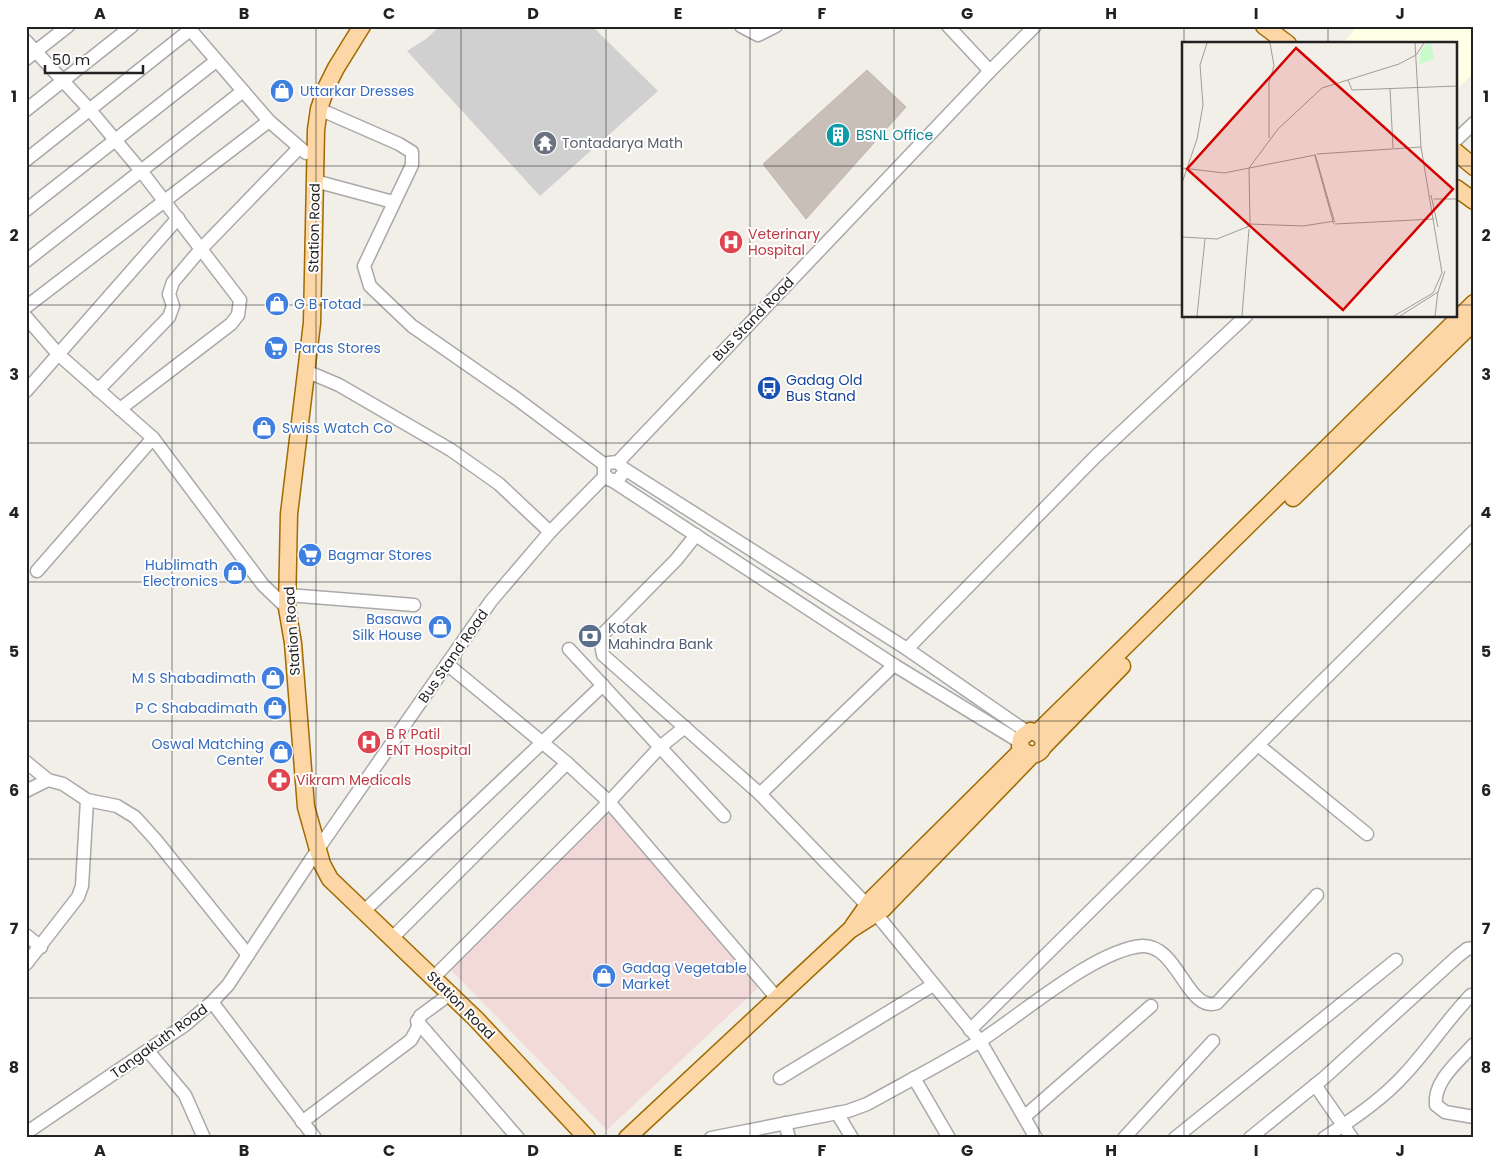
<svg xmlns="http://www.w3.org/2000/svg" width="1500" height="1164" font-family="Poppins,sans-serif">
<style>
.commercial{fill:#f2dad9}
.education{fill:#ffffe5}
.religious{fill:#d0d0d0}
.building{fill:#c7bfb8;stroke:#c4b6ab}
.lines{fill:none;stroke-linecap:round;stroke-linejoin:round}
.minor-casing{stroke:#a9a9a9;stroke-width:15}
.major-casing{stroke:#a06b00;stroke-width:19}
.minor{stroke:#fff;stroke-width:12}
.major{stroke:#fcd6a4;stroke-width:16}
.grid{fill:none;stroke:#222;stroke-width:1;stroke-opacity:0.55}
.labels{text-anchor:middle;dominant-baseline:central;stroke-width:4;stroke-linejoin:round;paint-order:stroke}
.shop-label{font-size:14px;fill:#366cbe;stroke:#fff;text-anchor:start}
.culture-label{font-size:14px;fill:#0d838f;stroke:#fff;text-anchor:start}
.worship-label{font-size:14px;fill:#5b616d;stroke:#fff;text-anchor:start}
.street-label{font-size:14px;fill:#222;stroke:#fff}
.health-label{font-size:14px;fill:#be3a42;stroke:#fff;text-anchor:start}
.transit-label{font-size:14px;fill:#164399;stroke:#fff;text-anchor:start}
.service-label{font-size:14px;fill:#4e5e75;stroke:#fff;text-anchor:start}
.inset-road{fill:none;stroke:#9f9d99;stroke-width:1}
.view{fill:#d40000;fill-opacity:0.15;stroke:#d40000;stroke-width:2.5}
.inset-edge{fill:none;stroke:#222;stroke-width:2.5}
.neatline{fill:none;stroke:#222;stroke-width:2}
.grid-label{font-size:16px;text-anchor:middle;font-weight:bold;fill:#222}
</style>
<rect width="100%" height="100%" fill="#f2efe9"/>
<path class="commercial" d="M 609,808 L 761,985 L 607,1130 L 447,966 Z"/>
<path class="education" d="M 1358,26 L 1474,26 L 1474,73 L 1456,90 L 1456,44 L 1348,44 L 1345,41 Z"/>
<path class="religious" d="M 440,26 L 592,26 L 658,91 L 540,196 L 407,51 L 426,39 Z"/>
<g class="building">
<path d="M 867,70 L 906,107 L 806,219 L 763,164 Z"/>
<path d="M 364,735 L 375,736 L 374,748 L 364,748 Z"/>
</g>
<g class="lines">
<g class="minor-casing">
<g id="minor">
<path d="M 187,26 L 269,121 L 306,153"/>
<path d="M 741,26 L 758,35 L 776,26"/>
<path d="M 948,26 L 990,71"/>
<path d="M 26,41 L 90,110 L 142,172 L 240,300 L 238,315 L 231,324 L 120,409"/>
<path d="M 26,59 L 68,26"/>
<path d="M 319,109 L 399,144 L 412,152 L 412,165 L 364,266 L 370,286 L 412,326 L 517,399 L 605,465"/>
<path d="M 26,110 L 132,26"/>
<path d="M 1456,140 L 1474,123"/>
<path d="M 26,160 L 190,30"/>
<path d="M 315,181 L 393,202"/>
<path d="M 26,210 L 216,61"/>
<path d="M 26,261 L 243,91"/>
<path d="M 26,307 L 269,121"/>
<path d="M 26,317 L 58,354 L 153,438 L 263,585 L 287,608"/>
<path d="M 306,371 L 339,385 L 451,450 L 499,484 L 550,532"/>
<path d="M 98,390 L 169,317 L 173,306 L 169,294 L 173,282 L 200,250 L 299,148"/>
<path d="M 26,391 L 178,218"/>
<path d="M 618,462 L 990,71 L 1035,26"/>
<path d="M 623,468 L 624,472 L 618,480 L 610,480 L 604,474 L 604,468 L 608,463 L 618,462 L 623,468 L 907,649 L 1027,732"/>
<path d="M 613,481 L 894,665 L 1020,742"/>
<path d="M 696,535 L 676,560 L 604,633 L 601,644 L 603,655 L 760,794 L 894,665"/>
<path d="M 37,571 L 153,438"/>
<path d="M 288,595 L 414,605"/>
<path d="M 569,649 L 724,816"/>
<path d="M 907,649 L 1095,457 L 1246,316"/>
<path d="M 447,664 L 567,763 L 609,802 L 776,997"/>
<path d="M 1258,745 L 1367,834"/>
<path d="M 26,762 L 48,780 L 63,784 L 87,800 L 117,806 L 135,817 L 155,839 L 248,955"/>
<path d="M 26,791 L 48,780"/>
<path d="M 760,794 L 867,905"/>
<path d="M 364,911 L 603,685"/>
<path d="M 877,915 L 980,1041 L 1036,1138"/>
<path d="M 26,935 L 41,947"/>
<path d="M 392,938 L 567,763"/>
<path d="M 26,964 L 78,897 L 82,886 L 87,800"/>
<path d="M 433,978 L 609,802 L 660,747 L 685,727"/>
<path d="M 212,1002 L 315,1138"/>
<path d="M 417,1021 L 518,1138"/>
<path d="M 970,1030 L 1474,531"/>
<path d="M 1474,1044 C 1459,1061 1433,1081 1436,1105 L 1445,1112 L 1474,1117"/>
<path d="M 148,1051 L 185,1095 L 204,1138"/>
<path d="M 780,1078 L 933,985"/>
<path d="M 914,1078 L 949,1138"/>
<path d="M 1315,1085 L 1352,1138"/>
<path d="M 837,1113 L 852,1138"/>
<path d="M 1024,1117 L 1151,1006"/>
<path d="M 302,1122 L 411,1040 L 417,1029 L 420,1016 L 450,994"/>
<path d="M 785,1123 L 789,1138"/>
<path d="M 26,1133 L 185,1025 L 212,1002 L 228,985 L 318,849 L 491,601 L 550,532 L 605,476"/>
<path d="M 711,1138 L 848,1111 L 867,1104 C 905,1083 943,1063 980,1041 C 1021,1015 1095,950 1142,946 C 1178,944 1187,1013 1217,1003 L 1317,895"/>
<path d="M 1124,1138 L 1213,1041"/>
<path d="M 1175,1138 L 1396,960"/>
<path d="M 1250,1138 L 1325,1077 L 1458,956 L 1467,949 L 1474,948"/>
<path d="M 1324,1138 C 1353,1119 1384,1098 1406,1073 C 1429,1048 1447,1020 1471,995"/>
</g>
</g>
<g class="major-casing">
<g id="major">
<path d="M 362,26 L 336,68 L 326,88 L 319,109 L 316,130 L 312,323 L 289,514 L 287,608 L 293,643 L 306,807 L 322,864 L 330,879 L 476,1019 L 587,1138"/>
<path d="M 1264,26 L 1288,44"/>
<path d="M 1456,152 L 1474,167"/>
<path d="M 1456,188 L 1474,201"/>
<path d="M 1293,498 L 1474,322"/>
<path d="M 1038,732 L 1474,303"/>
<path d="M 1044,746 L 1122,666"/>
<path d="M 853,926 L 872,899 L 1022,750"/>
<path d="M 627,1138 L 850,930 L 883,909 L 1032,755 C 1049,752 1046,733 1030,731 L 1021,738 L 1020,746 L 1024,752 L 1032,755"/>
</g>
</g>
<use href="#minor" class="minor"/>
<use href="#major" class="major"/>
</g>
<path class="grid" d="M 172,26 L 172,1138M 316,26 L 316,1138M 461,26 L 461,1138M 606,26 L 606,1138M 750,26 L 750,1138M 894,26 L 894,1138M 1039,26 L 1039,1138M 1184,26 L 1184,1138M 1328,26 L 1328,44M 26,166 L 1184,166M 1456,166 L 1474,166M 26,305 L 1184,305M 1456,305 L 1474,305M 1328,316 L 1328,1138M 26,443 L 1474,443M 26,582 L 1474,582M 26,721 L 1474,721M 26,859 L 1474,859M 26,998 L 1474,998"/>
<defs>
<g id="shop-disc" transform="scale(1.25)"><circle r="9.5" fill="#3f7fe0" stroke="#fff"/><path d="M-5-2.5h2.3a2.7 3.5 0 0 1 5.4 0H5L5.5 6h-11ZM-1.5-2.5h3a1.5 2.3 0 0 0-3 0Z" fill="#fff"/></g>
<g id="building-disc" transform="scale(1.25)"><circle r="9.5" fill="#0f9aa8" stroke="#fff"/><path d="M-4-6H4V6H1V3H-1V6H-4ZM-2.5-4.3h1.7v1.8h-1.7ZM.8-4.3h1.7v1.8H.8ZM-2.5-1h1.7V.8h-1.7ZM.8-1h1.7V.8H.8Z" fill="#fff"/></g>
<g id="temple-disc" transform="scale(1.25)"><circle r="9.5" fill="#6b7280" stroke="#fff"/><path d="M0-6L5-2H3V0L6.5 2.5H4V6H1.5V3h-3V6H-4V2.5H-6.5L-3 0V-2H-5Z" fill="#fff"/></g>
<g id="hospital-disc" transform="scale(1.25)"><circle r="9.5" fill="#e0444e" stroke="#fff"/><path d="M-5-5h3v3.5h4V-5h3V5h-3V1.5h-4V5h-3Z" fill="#fff"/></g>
<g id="supermarket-disc" transform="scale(1.25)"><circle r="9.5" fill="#3f7fe0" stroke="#fff"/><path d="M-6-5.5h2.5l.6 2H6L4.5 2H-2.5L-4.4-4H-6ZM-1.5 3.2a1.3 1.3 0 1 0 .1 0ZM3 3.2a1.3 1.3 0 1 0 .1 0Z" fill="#fff"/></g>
<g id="bus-disc" transform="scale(1.25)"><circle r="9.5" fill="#1a4fb4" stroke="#fff"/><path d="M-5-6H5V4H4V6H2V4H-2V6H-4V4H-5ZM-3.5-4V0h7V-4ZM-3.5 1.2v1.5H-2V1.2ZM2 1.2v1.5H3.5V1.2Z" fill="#fff"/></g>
<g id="bank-disc" transform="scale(1.25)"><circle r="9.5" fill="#5c6f8a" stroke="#fff"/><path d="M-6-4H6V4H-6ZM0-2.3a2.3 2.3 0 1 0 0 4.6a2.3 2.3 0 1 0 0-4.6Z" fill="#fff"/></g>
<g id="pharmacy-disc" transform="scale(1.25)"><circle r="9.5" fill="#e0444e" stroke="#fff"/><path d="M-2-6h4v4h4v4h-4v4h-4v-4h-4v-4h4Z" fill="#fff"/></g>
</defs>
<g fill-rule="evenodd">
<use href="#shop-disc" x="282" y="91"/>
<use href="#building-disc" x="838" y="135"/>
<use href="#temple-disc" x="545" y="143"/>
<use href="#hospital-disc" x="731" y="242"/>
<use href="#shop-disc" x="277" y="304"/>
<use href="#supermarket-disc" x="276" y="348"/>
<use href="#bus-disc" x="769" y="388"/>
<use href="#shop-disc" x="264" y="428"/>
<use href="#supermarket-disc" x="310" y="555"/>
<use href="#shop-disc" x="235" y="573"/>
<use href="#shop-disc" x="440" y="627"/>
<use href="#bank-disc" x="590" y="636"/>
<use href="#shop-disc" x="273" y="678"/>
<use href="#shop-disc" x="275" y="708"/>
<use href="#hospital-disc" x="369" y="742"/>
<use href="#shop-disc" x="281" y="752"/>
<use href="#pharmacy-disc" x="279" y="780"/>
<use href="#shop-disc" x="604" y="976"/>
</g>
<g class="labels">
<g class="shop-label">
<text x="300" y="91">Uttarkar Dresses</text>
<text x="294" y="304">G B Totad</text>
<text x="294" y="348">Paras Stores</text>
<text x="282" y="428">Swiss Watch Co</text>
<text x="328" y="555">Bagmar Stores</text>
<text x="218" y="565" text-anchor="end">Hublimath<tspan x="218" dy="16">Electronics</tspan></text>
<text x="422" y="619" text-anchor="end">Basawa<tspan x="422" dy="16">Silk House</tspan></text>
<text x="256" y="678" text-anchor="end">M S Shabadimath</text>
<text x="258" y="708" text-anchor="end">P C Shabadimath</text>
<text x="264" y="744" text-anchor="end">Oswal Matching<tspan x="264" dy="16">Center</tspan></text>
<text x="622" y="968">Gadag Vegetable<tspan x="622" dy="16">Market</tspan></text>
</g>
<g class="culture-label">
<text x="856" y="135">BSNL Office</text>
</g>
<g class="worship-label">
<text x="562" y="143">Tontadarya Math</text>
</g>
<g class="street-label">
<text transform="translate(314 228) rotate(-89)">Station Road</text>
<text transform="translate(753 319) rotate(-46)">Bus Stand Road</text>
<text transform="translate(292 631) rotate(-94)">Station Road</text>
<text transform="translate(453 656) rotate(-55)">Bus Stand Road</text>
<text transform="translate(461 1005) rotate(45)">Station Road</text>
<text transform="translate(159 1041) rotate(-36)">Tangakuth Road</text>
</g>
<g class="health-label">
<text x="748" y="234">Veterinary<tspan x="748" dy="16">Hospital</tspan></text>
<text x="386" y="734">B R Patil<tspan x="386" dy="16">ENT Hospital</tspan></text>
<text x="296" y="780">Vikram Medicals</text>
</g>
<g class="transit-label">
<text x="786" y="380">Gadag Old<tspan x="786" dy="16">Bus Stand</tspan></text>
</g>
<g class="service-label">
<text x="608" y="628">Kotak<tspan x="608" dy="16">Mahindra Bank</tspan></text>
</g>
</g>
<g transform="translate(1182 42)">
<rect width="275" height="275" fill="#f2efe9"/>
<path d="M 246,1 L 249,1 L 252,17 L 237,22 L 239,8 Z" fill="#c8facc"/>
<path class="inset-road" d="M 166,38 L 170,48 L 275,44M 208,46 L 211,106M 87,96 L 87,40 L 92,24 L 88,1M 133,112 L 152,178M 135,112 L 239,105M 133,114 L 151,179M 0,126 L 42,131 L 133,113M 0,141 L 15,97 L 21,63 L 18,23 L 25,1M 249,153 L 256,185M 252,157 L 275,157M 68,182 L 67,126 L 96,87 L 140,46 L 217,22 L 234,13 L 242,1M 153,182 L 252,177M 70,184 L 65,185 L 67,182 L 121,184 L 153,179 L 151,182M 0,195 L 35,197 L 65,185M 15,274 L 23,197M 60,274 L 67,187M 212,274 L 251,251 L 260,231 L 239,105 L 233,1M 218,274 L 256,250 L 263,229M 253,274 L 256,249"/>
<path class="view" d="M 114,6 L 271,147 L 161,268 L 5,127 Z"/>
<rect width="275" height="275" class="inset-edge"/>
</g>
<rect width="1500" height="1164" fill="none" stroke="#ffffff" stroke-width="55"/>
<path d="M45 65v8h98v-8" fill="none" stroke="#222222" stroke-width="2.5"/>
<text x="52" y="65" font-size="15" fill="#222222" stroke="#ffffff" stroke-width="4" paint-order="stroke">50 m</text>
<rect x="28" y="28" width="1444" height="1108" class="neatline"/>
<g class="grid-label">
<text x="100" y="19">A</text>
<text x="244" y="19">B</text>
<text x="389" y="19">C</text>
<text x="533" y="19">D</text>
<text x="678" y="19">E</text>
<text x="822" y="19">F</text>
<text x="967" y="19">G</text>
<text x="1111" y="19">H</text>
<text x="1256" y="19">I</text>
<text x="1400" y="19">J</text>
<text x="14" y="102">1</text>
<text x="1486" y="102">1</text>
<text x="14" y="241">2</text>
<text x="1486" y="241">2</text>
<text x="14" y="380">3</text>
<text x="1486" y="380">3</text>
<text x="14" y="518">4</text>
<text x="1486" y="518">4</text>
<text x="14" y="657">5</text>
<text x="1486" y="657">5</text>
<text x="14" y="796">6</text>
<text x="1486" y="796">6</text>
<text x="14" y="934">7</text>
<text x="1486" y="934">7</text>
<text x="14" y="1073">8</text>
<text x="1486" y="1073">8</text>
<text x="100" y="1156">A</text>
<text x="244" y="1156">B</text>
<text x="389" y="1156">C</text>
<text x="533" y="1156">D</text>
<text x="678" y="1156">E</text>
<text x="822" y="1156">F</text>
<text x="967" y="1156">G</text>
<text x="1111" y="1156">H</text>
<text x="1256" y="1156">I</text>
<text x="1400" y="1156">J</text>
</g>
</svg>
